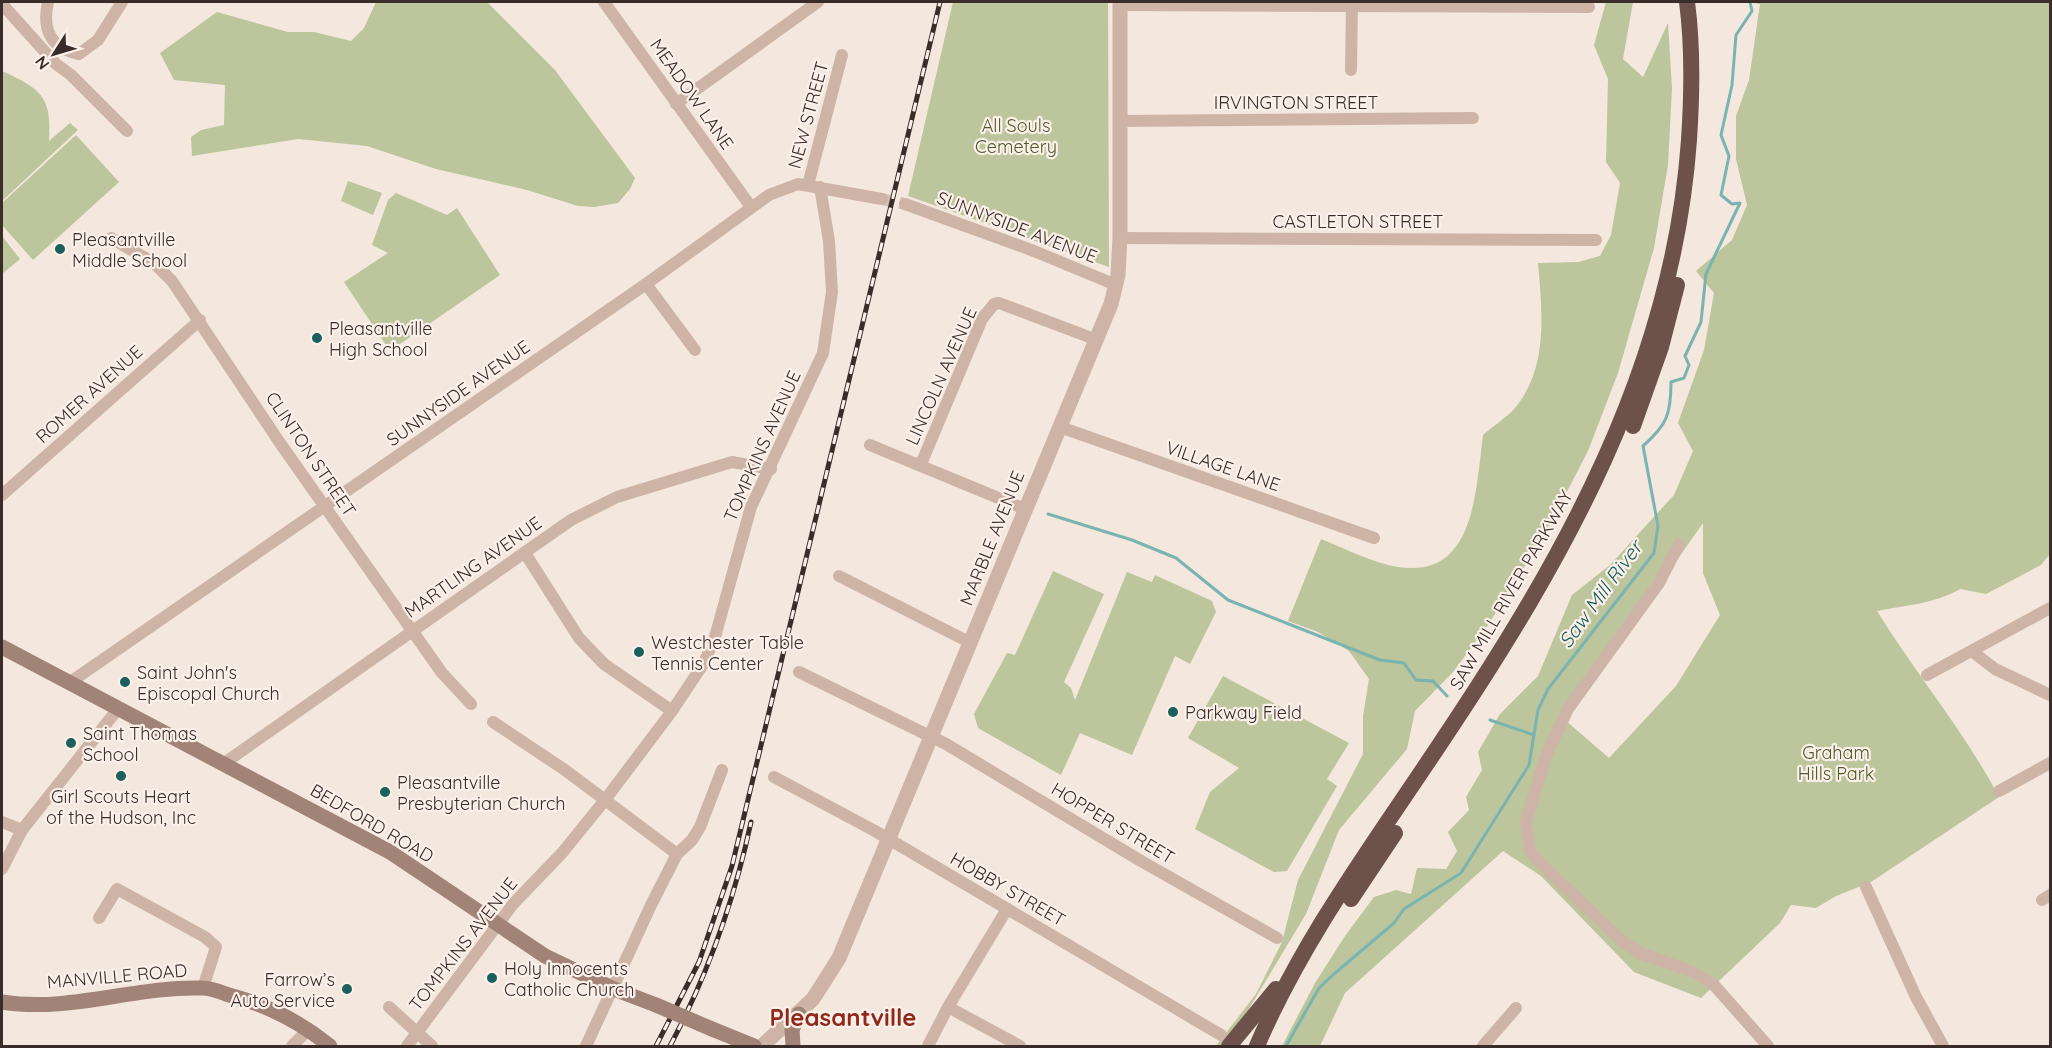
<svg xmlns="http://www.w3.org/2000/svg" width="2052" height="1048" font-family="Quicksand,sans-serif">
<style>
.green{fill:#bcc59b;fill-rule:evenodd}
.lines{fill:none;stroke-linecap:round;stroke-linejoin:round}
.stream{stroke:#79b4b0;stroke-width:3}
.minor-tunnel{stroke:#cfc2b9;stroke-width:12;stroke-dasharray:12 6;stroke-linecap:butt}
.minor{stroke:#ceb4a7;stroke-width:12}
.tertiary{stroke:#ceb4a7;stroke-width:15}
.secondary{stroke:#a28378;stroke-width:15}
.trunk{stroke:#6c524b;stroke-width:16}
.rail-casing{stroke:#3a2c28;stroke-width:5}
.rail{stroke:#fbf1ea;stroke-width:3;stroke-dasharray:9;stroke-linecap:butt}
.secondary-bridge{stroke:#a28378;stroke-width:15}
.poi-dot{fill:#1a605c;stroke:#fbf1ea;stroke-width:2}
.labels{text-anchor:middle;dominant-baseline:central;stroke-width:4.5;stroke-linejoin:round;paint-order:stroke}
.street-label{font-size:18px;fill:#3a2c28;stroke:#fbf1ea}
.park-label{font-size:18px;fill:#4e5b2a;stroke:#fbf1ea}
.poi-label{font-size:18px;fill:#3a2c28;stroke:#fbf1ea;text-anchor:start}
.water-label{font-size:20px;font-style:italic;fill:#1a605c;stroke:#fbf1ea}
.district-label{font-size:24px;font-weight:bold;fill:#91291a;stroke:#fbf1ea}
</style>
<rect width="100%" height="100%" fill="#f4e7dd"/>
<g class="green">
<path d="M 376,2 L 487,2 L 555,70 L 635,178 L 630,189 L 618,203 L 594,207 L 578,206 L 527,190 L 436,169 L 367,146 L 298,139 L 192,156 L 191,137 L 201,130 L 224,125 L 225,85 L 174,80 L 160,53 L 217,12 L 288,32 L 314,32 L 351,41 L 364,28 Z"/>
<path d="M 953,2 L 1108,2 L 1109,267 L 908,196 Z"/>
<path d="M 1606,2 L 1633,2 L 1623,59 L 1643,77 L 1668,23 L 1672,88 L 1668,165 L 1654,248 L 1618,373 L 1588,451 L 1546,532 L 1488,625 L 1453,672 L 1415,711 L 1407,749 L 1339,830 L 1306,914 L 1238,1027 L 1240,1046 L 1216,1046 L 1256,994 L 1282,942 L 1298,880 L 1363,754 L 1363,716 L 1369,679 L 1349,651 L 1318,632 L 1288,621 L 1321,539 C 1341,547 1361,557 1381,563 C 1474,591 1475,498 1483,435 C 1493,426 1506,418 1515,408 C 1549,367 1542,311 1538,263 L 1578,262 L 1600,256 L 1611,235 L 1620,183 L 1606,162 L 1608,79 L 1594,45 Z"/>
<path d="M 1748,2 L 2050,2 L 2050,554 L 2041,565 L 1986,594 L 1960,589 C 1934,604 1906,605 1877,611 C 1916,674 1964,731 1999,797 L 1871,882 L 1836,896 L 1816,908 L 1791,905 L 1780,923 L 1701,998 L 1634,972 L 1541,876 L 1503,851 L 1345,993 L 1320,1046 L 1282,1046 L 1315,983 L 1345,936 L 1374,897 L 1396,890 L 1411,894 L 1417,868 L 1446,869 L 1457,851 L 1448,832 L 1469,810 L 1466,797 L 1482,770 L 1478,752 L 1500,714 L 1538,676 L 1572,595 L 1610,565 L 1674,495 L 1693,451 L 1678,423 L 1704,350 L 1714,293 L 1696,271 L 1732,240 L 1747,205 L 1736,159 L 1736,116 L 1749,80 L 1760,4 ZM 1703,523 L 1703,573 L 1720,615 L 1676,686 L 1609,758 L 1565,720 Z"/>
<path d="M 2,71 C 41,89 52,96 49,141 L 70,123 L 78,130 L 2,201 Z"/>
<path d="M 76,135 L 119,182 L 33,260 L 2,225 L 2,203 Z"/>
<path d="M 348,181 L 382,193 L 373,215 L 341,201 Z"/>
<path d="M 396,193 L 447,215 L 457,208 L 500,275 L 390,351 L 344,282 L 388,253 L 372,245 L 388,200 Z"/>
<path d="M 2,236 L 20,259 L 2,274 Z"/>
<path d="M 1053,571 L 1104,594 L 1064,682 L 1071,688 L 1075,700 L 1127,572 L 1152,582 L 1155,575 L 1212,601 L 1216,612 L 1190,664 L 1175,656 L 1132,755 L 1080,733 L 1061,775 L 978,728 L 974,714 L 1007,653 L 1015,655 Z"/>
<path d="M 1223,676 L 1349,743 L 1327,779 L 1337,786 L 1287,871 L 1274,872 L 1195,829 L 1210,792 L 1239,768 L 1188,738 Z"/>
</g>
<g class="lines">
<g class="stream">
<path d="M 1048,514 L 1132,540 L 1176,558 L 1228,600 L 1380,660 L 1404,663 L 1416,680 L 1433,681 L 1447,696"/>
<path d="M 1490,720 L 1534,735"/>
<path d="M 1286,1046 L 1319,988 L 1334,974 L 1394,923 L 1404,909 L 1461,873 L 1529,765 L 1538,710 L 1548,689 L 1654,553 L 1658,526 L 1643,446 C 1667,425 1671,414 1671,382 L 1684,378 L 1689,365 L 1685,356 L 1701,322 L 1706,274 L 1740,203 L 1732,204 L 1721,195 L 1729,156 L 1721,135 L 1732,85 L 1736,35 L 1752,11 L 1750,2"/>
</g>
<path class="minor-tunnel" d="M 882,199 L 905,204"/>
<g class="minor">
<path d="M 48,2 C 42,29 50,48 79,54 L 98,40 L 122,2"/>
<path d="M 604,2 L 751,207"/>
<path d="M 2,4 L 56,64 L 71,75 L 127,131"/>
<path d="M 1120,5 L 1589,7"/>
<path d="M 1351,70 L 1352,2"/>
<path d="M 676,104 L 818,2"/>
<path d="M 1120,121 L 1473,118"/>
<path d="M 808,185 L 842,55"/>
<path d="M 905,204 L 1034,251 L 1116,285"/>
<path d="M 111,238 L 154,263 L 172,281 L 280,443 L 442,673 L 471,704"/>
<path d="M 1120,238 L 1596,240"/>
<path d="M 646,284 L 695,350"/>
<path d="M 1060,427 L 1374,538"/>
<path d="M 870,445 L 1025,509"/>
<path d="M 921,464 L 982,319 L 994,304 L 999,303 L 1097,340"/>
<path d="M 2,495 L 200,320"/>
<path d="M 1679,544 L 1659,583 L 1568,709 L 1546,756 L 1526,822 L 1530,850 L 1537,860 L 1623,942 L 1640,953 L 1693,972 L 1714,985 L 1768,1046"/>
<path d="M 525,553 L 579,638 L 604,664 L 672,711"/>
<path d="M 839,576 L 971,643"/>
<path d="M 1973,652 L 1995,669 L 2050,695"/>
<path d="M 799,672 L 946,744 L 1141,861 L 1277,938"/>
<path d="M 1927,675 L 2050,608"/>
<path d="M 69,683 L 646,284 L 769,195 L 798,184 L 882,199"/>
<path d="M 493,722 L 565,770 L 677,854"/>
<path d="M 223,764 L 571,520 L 617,497 L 732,462 L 771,469"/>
<path d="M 774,777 L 875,831 L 1221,1035"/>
<path d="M 1999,791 L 2050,763"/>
<path d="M 2,822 L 22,830"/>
<path d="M 2,869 L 22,830 L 117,710"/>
<path d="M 1866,887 L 1916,997 L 1943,1046"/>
<path d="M 2042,900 L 2050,895"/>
<path d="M 99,918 L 117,889 L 205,937 L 216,947 L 203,988"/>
<path d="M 389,1007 L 432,1046"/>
<path d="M 948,1007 L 1020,1046"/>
<path d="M 292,1046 L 309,1029"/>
<path d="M 407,1046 L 513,904 L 562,853 L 605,800 L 672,711 L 704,663 L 715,637 L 751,507 L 823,353 L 832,292 L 829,241 L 820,187"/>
<path d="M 586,1046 L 651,905 L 677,854 L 692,840 L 700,827 L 722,770"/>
<path d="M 928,1046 L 948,1007 L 1007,909"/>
<path d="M 1483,1046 L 1516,1008"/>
</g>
<path class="tertiary" d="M 762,1046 L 813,999 L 839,958 L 1111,304 L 1118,275 L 1120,238 L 1120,2"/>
<g class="secondary">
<path d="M 2,647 L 390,852 L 545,956 L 614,989 L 656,1005"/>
<path d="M 2,1002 C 69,1013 135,986 202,988 C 211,988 221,992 229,995 C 268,1005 299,1021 330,1046"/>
<path d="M 712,1029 L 754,1046"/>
<path d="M 793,1046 L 792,1030 L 799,1014"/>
</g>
<g class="trunk">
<path d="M 1633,426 L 1661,347 L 1677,285"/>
<path d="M 1351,899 L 1395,833"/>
<path d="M 1229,1046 L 1276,989"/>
<path d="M 1257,1046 C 1303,938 1375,842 1440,744 C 1564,559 1673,368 1689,140 C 1692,95 1693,47 1687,2"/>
</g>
<g class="rail-casing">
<g id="rail">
<path d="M 656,1046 L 699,962 L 732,866 L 940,2"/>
<path d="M 670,1046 C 708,974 734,902 751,822"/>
</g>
</g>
<use href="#rail" class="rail"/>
<path class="secondary-bridge" d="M 656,1005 L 712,1029"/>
</g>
<g class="poi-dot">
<circle cx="60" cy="249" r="6"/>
<circle cx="317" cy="338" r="6"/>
<circle cx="639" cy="652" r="6"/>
<circle cx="125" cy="682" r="6"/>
<circle cx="1173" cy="712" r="6"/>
<circle cx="71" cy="743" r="6"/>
<circle cx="121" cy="776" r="6"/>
<circle cx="385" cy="792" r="6"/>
<circle cx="492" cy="978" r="6"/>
<circle cx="347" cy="989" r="6"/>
</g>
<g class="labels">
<g class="street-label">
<text transform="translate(692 94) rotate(55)">MEADOW LANE</text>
<text x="1296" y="102">IRVINGTON STREET</text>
<text transform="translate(808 115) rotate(-75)">NEW STREET</text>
<text x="1358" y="221">CASTLETON STREET</text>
<text transform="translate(1017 227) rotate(21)">SUNNYSIDE AVENUE</text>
<text transform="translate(941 376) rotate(-66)">LINCOLN AVENUE</text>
<text transform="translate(458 393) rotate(-35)">SUNNYSIDE AVENUE</text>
<text transform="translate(89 394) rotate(-42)">ROMER AVENUE</text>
<text transform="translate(762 446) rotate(-66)">TOMPKINS AVENUE</text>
<text transform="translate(311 454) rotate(56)">CLINTON STREET</text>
<text transform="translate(1223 466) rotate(19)">VILLAGE LANE</text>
<text transform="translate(992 538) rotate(-68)">MARBLE AVENUE</text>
<text transform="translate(473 567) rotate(-35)">MARTLING AVENUE</text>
<text transform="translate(1511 590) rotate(-60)">SAW MILL RIVER PARKWAY</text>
<text transform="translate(372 823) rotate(30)">BEDFORD ROAD</text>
<text transform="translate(1113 823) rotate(31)">HOPPER STREET</text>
<text transform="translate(1008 889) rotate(30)">HOBBY STREET</text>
<text transform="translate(463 944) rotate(-52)">TOMPKINS AVENUE</text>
<text transform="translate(117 976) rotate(-5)">MANVILLE ROAD</text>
</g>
<g class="park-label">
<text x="1016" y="125">All Souls<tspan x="1016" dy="21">Cemetery</tspan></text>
<text x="1836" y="752">Graham<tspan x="1836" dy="21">Hills Park</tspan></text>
</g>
<g class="poi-label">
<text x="72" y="239">Pleasantville<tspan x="72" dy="21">Middle School</tspan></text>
<text x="329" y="328">Pleasantville<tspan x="329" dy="21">High School</tspan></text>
<text x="651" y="642">Westchester Table<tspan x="651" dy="21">Tennis Center</tspan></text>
<text x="137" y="672">Saint John's<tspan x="137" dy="21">Episcopal Church</tspan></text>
<text x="1185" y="712">Parkway Field</text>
<text x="83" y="733">Saint Thomas<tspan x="83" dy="21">School</tspan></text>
<text x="397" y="782">Pleasantville<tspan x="397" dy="21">Presbyterian Church</tspan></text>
<text x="121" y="796" text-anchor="middle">Girl Scouts Heart<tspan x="121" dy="21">of the Hudson, Inc</tspan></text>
<text x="504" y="968">Holy Innocents<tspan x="504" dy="21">Catholic Church</tspan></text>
<text x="335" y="979" text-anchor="end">Farrow’s<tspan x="335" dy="21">Auto Service</tspan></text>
</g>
<g class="water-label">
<text transform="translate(1600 594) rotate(-54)">Saw Mill River</text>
</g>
<g class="district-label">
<text x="843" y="1017">Pleasantville</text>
</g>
</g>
<rect width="2052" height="1048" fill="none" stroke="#3a2c28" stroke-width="6"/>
<g transform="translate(54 54) rotate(233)" stroke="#fbf1ea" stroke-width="4.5" paint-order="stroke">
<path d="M0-4.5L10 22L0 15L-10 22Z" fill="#3a2c28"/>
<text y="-9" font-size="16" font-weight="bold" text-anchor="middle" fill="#3a2c28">N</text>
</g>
</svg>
